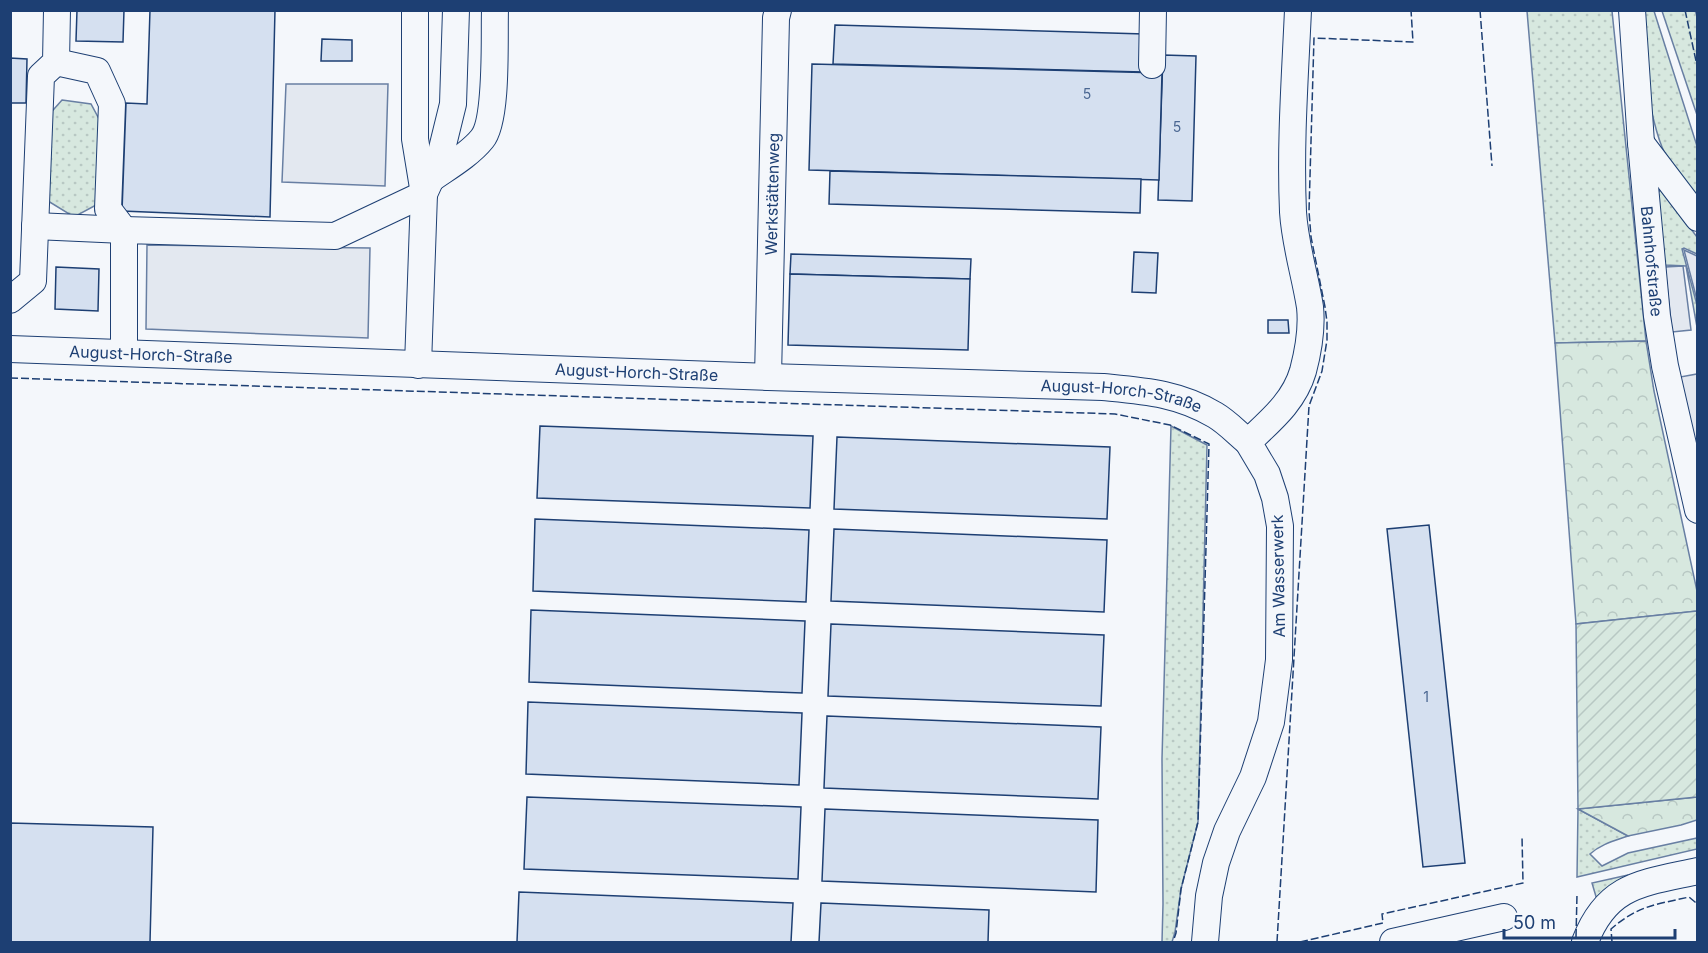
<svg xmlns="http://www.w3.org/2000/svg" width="1708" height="953" font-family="Inter,sans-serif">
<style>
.grass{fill:url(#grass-dots);stroke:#687fa3;stroke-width:1.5}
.forest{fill:url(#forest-crowns);stroke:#687fa3;stroke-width:1.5}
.garden{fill:url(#garden-furrows);stroke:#687fa3;stroke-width:1.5}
.parking{fill:#e3e8f0;stroke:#687fa3;stroke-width:1.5}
.building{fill:#d5e0f0;stroke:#1d3f73;stroke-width:1.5}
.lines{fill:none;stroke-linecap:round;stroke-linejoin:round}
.minor-casing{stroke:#1d3f73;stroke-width:28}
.minor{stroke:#f4f7fb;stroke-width:26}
.fence{stroke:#1d3f73;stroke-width:1.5;stroke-dasharray:8 3;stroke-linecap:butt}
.labels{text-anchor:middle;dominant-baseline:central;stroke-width:4.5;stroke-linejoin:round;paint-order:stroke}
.number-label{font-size:14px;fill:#4b6792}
.street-label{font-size:16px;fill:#1d3f73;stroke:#f4f7fb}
</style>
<defs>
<pattern id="grass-dots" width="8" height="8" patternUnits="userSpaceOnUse" patternTransform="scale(1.5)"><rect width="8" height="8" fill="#d7e8df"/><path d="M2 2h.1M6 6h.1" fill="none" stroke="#b8c8c3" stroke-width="1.8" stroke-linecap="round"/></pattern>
<pattern id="forest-crowns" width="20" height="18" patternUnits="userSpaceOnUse" patternTransform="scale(1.5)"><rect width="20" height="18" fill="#d7e8df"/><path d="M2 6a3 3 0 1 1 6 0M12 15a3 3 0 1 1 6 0" fill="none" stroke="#b8c8c3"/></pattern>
<pattern id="garden-furrows" width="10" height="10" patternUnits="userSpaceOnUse" patternTransform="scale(1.5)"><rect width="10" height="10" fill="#d7e8df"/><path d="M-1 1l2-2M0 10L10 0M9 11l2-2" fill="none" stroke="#b8c8c3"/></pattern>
</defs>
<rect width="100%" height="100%" fill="#f4f7fb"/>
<g class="grass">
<path d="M 1527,11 L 1612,11 L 1646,341 L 1555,343 Z"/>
<path d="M 1644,11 L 1654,11 L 1697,146 L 1697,199 C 1685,182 1670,166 1662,147 C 1657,135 1654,122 1651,109 Z"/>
<path d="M 1662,11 L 1695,11 L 1698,18 L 1697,115 Z"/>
<path d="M 62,100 L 91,104 L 99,119 L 98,204 L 74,217 L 48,201 L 46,118 Z"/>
<path d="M 1660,190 L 1662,190 L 1697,237 L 1697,254 L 1684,248 L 1682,249 L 1697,305 L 1697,327 L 1686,266 L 1665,265 L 1658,193 Z"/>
<path d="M 1171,426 L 1207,445 L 1198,822 L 1181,889 L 1175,932 L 1172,942 L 1162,942 L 1163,904 L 1162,759 Z"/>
<path d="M 1578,809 L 1628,836 C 1614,841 1601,844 1590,854 L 1602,866 L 1628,853 L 1697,838 L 1697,849 L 1577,877 Z"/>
<path d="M 1628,875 L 1605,891 L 1597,900 L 1592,883 Z"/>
</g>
<g class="forest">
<path d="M 1646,341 L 1654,391 L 1697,591 L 1697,611 L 1576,624 L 1555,343 Z"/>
<path d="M 1697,797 L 1697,820 L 1681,825 L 1628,836 L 1578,809 Z"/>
</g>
<path class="garden" d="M 1697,611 L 1697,797 L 1578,809 L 1576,624 Z"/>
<g class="parking">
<path d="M 286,84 L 388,84 L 385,186 L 282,182 Z"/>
<path d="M 147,245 L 370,248 L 368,338 L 146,329 Z"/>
<path d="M 1684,250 L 1697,256 L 1697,300 Z"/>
<path d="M 1683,266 L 1691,330 L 1672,332 L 1665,267 Z"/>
<path d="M 1697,374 L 1697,460 L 1680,377 Z"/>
</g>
<g class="building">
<path d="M 77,10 L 124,10 L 123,42 L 76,41 Z"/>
<path d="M 150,10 L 275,10 L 270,217 L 122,211 L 126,103 L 147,104 Z"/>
<path d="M 835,25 L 1144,34 L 1143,72 L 833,64 Z"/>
<path d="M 322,39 L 352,40 L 352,61 L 321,61 Z"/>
<path d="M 1163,55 L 1196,56 L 1192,201 L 1158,200 Z"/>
<path d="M 10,58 L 27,59 L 26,103 L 10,103 Z"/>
<path d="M 812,64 L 1162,73 L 1159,180 L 809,170 Z"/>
<path d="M 830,171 L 1141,179 L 1140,213 L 829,204 Z"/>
<path d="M 1134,252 L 1158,253 L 1156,293 L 1132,292 Z"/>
<path d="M 791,254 L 971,259 L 970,279 L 790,274 Z"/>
<path d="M 56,267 L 99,269 L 98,311 L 55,309 Z"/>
<path d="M 790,274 L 970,279 L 968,350 L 788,345 Z"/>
<path d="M 1268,320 L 1288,320 L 1289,333 L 1268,333 Z"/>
<path d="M 540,426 L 813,436 L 810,508 L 537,498 Z"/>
<path d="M 837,437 L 1110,447 L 1107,519 L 834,509 Z"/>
<path d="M 535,519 L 809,530 L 806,602 L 533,591 Z"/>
<path d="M 1429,525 L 1465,863 L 1423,867 L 1387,529 Z"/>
<path d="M 834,529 L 1107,540 L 1104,612 L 831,601 Z"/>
<path d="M 531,610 L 805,621 L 802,693 L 529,682 Z"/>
<path d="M 831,624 L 1104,635 L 1101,706 L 828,696 Z"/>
<path d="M 528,702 L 802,713 L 799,785 L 526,774 Z"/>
<path d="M 827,716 L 1101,727 L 1098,799 L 824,788 Z"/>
<path d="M 527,797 L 801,807 L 798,879 L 524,869 Z"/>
<path d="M 825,809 L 1098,820 L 1096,892 L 822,881 Z"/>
<path d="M 10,823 L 153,827 L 150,942 L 10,942 Z"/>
<path d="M 519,892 L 793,903 L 791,942 L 517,942 Z"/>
<path d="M 821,903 L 989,910 L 988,942 L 819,942 Z"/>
</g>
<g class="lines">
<g class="minor-casing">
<g id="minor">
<path d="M 415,10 L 415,139 L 424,194 L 418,365"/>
<path id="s1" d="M 1632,10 L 1641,143 L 1657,316 L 1665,366 L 1698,510"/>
<path d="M 56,62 L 97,71 L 112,104 L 108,209 L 124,230"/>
<path d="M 1152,65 L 1153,10"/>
<path d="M 1641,143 L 1698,218"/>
<path d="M 431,179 C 448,167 469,155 482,139 C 498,120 494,37 495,10"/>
<path d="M 35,226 L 124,230"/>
<path d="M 10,300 L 33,281 L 41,76 L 56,62 L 57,10"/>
<path id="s2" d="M 10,349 L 768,377 L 1103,387 C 1144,391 1178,393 1215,415 C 1227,422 1237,433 1248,442"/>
<path d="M 124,353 L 124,230 L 335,236 L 424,194 L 439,161 L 453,104 L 456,10"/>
<path id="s3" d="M 768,377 L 776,18 L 778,10"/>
<path d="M 1205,942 L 1209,896 L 1216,863 L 1227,831 L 1253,777 L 1271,722 L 1279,660 L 1280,526 L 1275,498 L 1267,474 L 1248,442 C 1270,421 1294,402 1303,371 C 1308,352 1312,326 1310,307 C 1305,275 1295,245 1293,212 C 1290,145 1295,77 1298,10"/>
<path d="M 1393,942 L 1504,917"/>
<path d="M 1585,942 C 1607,884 1643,883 1698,871"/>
</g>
</g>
<use href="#minor" class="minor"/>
<g class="fence">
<path d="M 1480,10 L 1492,166"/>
<path d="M 1685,10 L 1698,70"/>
<path d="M 10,378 L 1115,414 L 1170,425 L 1209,444 L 1198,822 L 1181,889 L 1176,933 L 1173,942"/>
<path d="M 1576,937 L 1577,894"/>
<path d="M 1277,942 L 1309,406 L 1322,371 L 1327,340 L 1327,322 L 1325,307 L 1311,237 L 1309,211 L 1314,38 L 1413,42 L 1411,10"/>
<path d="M 1300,942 L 1383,923 L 1382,914 L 1523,883 L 1522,836"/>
<path d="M 1612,942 L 1611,929 C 1639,905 1655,905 1689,897 L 1695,902 L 1698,901"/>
</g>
</g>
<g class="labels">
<g class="number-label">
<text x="1087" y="93">5</text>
<text x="1177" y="126">5</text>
<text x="1426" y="696">1</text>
</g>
<g class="street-label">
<text stroke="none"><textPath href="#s3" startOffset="183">Werkstättenweg</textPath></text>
<text stroke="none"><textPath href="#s1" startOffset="252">Bahnhofstraße</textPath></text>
<text stroke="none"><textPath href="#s2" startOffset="141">August-Horch-Straße</textPath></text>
<text stroke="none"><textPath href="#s2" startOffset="627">August-Horch-Straße</textPath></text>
<text stroke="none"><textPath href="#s2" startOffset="1113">August-Horch-Straße</textPath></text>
<text transform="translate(1278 576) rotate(-91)">Am Wasserwerk</text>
</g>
</g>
<rect width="1708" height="953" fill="none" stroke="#1d3f73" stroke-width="24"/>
<path d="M1504 929v9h171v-9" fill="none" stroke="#1d3f73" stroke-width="3"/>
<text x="1513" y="929" font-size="18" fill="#1d3f73" stroke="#f4f7fb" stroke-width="4.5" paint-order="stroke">50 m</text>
</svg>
